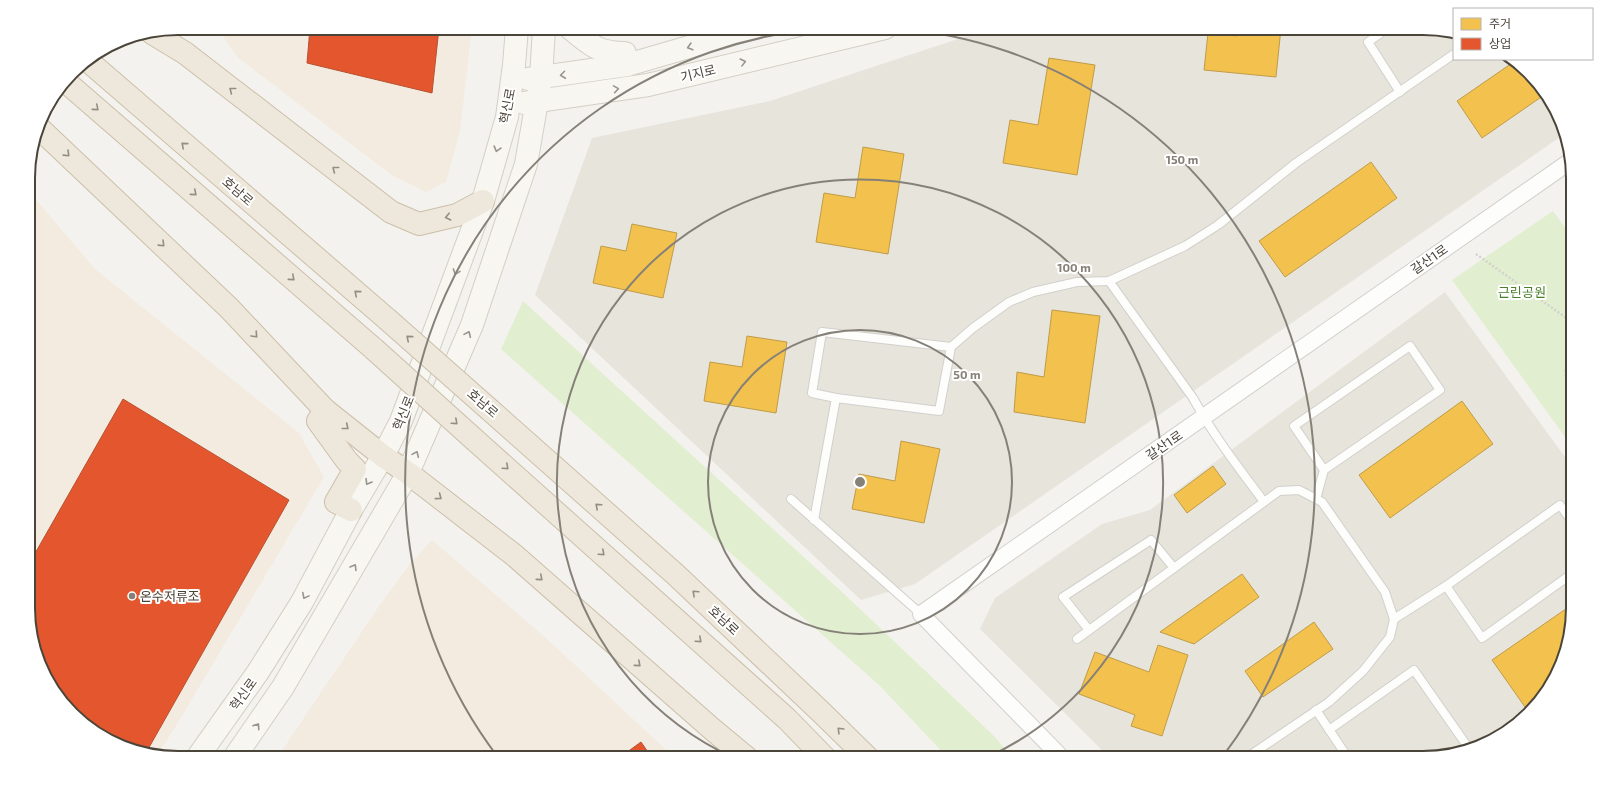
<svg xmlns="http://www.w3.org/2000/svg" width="1601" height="786" font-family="'Exo 2','Noto Sans KR',sans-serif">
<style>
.residential{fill:#e7e4dc}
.commercial{fill:#f3ebdf}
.green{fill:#e1eecf}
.homes{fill:#f2c14e;stroke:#c09c48}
.shops{fill:#e4572e;stroke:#b65131}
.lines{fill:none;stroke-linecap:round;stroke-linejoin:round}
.lane-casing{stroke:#d2d0cb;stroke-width:10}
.street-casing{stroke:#d2d0cb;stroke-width:18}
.secondary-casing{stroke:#d3cfc5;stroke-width:24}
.highway-casing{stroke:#ccbfa9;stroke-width:24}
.path{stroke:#d3d2cc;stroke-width:2.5;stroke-dasharray:2 2;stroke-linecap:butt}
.lane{stroke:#fdfdfc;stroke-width:8}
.street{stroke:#fdfdfc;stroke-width:16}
.secondary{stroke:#f7f6f1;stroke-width:22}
.highway{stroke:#ede8db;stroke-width:22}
.highway-bridge-casing{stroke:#ccbfa9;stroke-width:24;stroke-linecap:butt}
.highway-bridge{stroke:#ede8db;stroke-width:22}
.oneway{stroke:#98948c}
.oneway2{stroke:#948e82}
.ring{fill:none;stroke:#868178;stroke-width:2}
.poi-dot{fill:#868178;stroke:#fff;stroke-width:1.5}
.labels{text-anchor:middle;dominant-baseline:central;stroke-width:4;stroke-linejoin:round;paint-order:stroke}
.street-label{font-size:13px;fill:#4b4439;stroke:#fff}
.park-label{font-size:13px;fill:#4a7f2a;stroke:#fff}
.poi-label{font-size:13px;fill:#4b4439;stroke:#fff;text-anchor:start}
.rim{fill:none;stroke:#4b4439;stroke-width:2}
.centre{fill:#868178;stroke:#fff;stroke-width:2}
.ring-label{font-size:12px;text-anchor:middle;font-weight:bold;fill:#868178;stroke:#fff;stroke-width:4;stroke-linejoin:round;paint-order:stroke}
</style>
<rect width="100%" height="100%" fill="#f4f2ee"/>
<g class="residential">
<path d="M 991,28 L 1423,28 L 1454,35 L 1454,59 L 1512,59 L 1522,65 L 1548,95 L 1563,135 L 915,584 L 861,600 L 535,295 L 592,138 L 770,101 Z"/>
<path d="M 1445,292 L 1573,468 L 1573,608 L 1558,674 L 1536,707 L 1506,733 L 1471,750 L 1432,758 L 1110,758 L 980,629 L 995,598 L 1102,524 L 1150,510 Z"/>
</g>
<g class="commercial">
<path d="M 221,28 L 472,28 L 460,131 L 446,182 L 426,192 L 393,176 L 237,57 L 219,30 Z"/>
<path d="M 28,190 L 95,269 L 299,433 L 324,477 L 173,731 L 158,753 L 112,743 L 59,699 L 39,665 L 29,628 Z"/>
<path d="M 432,540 L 547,639 L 675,758 L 277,758 L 379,606 L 409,565 Z"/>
</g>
<g class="green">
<path d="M 1553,211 L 1572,237 L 1573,448 L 1452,280 Z"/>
<path d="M 523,301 L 841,591 L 993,735 L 1013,758 L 948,758 L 880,686 L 501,349 Z"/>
</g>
<g class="homes">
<path d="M 1238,28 L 1281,28 L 1276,77 L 1204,70 L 1208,33 L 1237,36 Z"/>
<path d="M 1049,58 L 1095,65 L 1077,175 L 1003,163 L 1010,120 L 1038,125 Z"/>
<path d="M 1515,61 L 1522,65 L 1547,93 L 1482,138 L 1457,101 Z"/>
<path d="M 863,147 L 904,154 L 888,254 L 816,242 L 824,193 L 855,198 Z"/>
<path d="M 1371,162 L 1397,198 L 1285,277 L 1259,241 Z"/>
<path d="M 632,224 L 677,233 L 663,298 L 593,283 L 601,246 L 626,251 Z"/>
<path d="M 1052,310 L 1100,316 L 1085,423 L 1014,412 L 1017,372 L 1044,377 Z"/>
<path d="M 747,336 L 787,342 L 776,413 L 704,401 L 710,362 L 742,367 Z"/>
<path d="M 1462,401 L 1493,444 L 1390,518 L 1359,475 Z"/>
<path d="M 901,441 L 940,449 L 924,523 L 852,509 L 859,474 L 895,481 Z"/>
<path d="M 1213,466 L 1226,484 L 1187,513 L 1174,495 Z"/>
<path d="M 1242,574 L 1259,597 L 1194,644 L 1160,632 Z"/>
<path d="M 1573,604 L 1558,674 L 1545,694 L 1525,707 L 1492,660 Z"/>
<path d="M 1314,622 L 1333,649 L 1263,697 L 1245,671 Z"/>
<path d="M 1158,645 L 1188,655 L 1162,736 L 1131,726 L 1135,715 L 1079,694 L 1095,652 L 1149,672 Z"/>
</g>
<g class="shops">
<path d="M 310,28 L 439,28 L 432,93 L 307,63 Z"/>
<path d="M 123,399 L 289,500 L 147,751 L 112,743 L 59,699 L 39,665 L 29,628 L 29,564 Z"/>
<path d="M 641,742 L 652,758 L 619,758 Z"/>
</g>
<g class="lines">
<g class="lane-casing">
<g id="lane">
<path d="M 1388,28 L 1368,42 L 1400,92"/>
<path d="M 1109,281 L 1193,398 C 1213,435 1239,468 1264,502"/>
<path d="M 951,347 L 822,332 L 812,393 L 836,398 L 939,411 L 951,347 L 973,328 L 1009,302 L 1033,292 L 1077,282 L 1109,281 L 1185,246 L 1218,225 L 1296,163 L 1454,54"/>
<path d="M 791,499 L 921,614"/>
<path d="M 1316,499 L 1324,470 L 1440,390 L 1410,346 L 1294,426 L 1324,470"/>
<path d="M 814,520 L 836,398"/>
<path d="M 1446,586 L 1482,638 L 1573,573"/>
<path d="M 1394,619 L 1446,586 L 1560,505 L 1573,523"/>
<path d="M 1089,630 L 1063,597 L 1151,540 L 1174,568"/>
<path d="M 1077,639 L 1279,491 L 1299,490 L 1322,502 L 1385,592 L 1394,619 L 1390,637 L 1363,671 L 1329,702 L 1246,758"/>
<path d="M 1316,710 L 1348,758"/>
<path d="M 1329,730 L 1414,670 L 1470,750"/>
</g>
</g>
<g class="street-casing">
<path id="street" d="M 1062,758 L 921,614 L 1572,160"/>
</g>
<g class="secondary-casing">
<g id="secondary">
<path d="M 570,28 C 590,45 598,53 625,53 L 627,65"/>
<path d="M 528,79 L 627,65 L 754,28"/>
<path d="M 524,103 L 648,85 L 885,28"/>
<path d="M 197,758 L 258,672 L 302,602 L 351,510 L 383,456 L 401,421 L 483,201 L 507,117 L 514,65 L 517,28"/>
<path d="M 234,758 L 283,687 L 408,473 L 472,325 L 526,164 L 541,78 L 544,28"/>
</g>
</g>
<g class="highway-casing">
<g id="highway">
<path d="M 152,33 L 185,53 L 391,212 L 419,224 L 457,215 L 483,201"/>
<path d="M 87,60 L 387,319"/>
<path d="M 66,82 L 374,349"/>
<path d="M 39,128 L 229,308 L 325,410 L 383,456 L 408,473 L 514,555 L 712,729 L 747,758"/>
<path d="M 325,410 L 318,421 L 347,461 L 355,469 L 336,502 L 351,510"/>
<path d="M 490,410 L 675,574 L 821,712 L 868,758"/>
<path d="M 476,441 L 787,719 L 825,758"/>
</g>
</g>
<g class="path">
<path d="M 1476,254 L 1572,322"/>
<path d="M 1572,351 L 1565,373 L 1572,390"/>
</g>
<use href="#lane" class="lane"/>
<use href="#street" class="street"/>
<use href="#secondary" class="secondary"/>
<use href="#highway" class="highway"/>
<g class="highway-bridge-casing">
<g id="highway-bridge">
<path d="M 387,319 L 490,410"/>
<path d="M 374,349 L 476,441"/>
</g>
</g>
<use href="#highway-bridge" class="highway-bridge"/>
</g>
<defs><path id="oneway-chevron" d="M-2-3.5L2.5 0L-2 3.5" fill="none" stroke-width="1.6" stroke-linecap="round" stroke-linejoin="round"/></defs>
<g class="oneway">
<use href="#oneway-chevron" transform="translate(690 47) rotate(164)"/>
<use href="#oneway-chevron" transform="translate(743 62) rotate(-14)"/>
<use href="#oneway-chevron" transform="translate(563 75) rotate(173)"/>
<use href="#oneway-chevron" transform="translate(616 89) rotate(-9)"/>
<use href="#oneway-chevron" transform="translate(497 149) rotate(106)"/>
<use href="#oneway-chevron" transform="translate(456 272) rotate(110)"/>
<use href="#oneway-chevron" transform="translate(468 334) rotate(-66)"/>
<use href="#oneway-chevron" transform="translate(416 454) rotate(-66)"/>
<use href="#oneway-chevron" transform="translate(368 482) rotate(121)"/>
<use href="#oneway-chevron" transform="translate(354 567) rotate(-59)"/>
<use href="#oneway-chevron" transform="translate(305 596) rotate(118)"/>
<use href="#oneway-chevron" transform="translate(257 726) rotate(-56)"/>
</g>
<g class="oneway2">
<use href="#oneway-chevron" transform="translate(232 90) rotate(-142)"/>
<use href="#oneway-chevron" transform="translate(96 108) rotate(41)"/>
<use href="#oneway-chevron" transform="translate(184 145) rotate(-139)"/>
<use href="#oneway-chevron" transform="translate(67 154) rotate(44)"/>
<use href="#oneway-chevron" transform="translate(335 169) rotate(-142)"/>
<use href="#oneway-chevron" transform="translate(194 193) rotate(41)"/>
<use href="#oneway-chevron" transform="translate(448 217) rotate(167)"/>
<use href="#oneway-chevron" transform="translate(162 244) rotate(44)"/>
<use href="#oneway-chevron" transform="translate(292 278) rotate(41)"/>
<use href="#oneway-chevron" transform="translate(357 293) rotate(-139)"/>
<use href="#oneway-chevron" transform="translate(255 335) rotate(47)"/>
<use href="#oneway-chevron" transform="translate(409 338) rotate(-139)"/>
<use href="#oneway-chevron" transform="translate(455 422) rotate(42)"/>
<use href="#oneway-chevron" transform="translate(346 427) rotate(39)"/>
<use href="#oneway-chevron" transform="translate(506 467) rotate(42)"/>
<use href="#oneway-chevron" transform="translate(439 497) rotate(37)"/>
<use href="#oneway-chevron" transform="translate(598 506) rotate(-138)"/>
<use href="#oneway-chevron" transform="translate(602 553) rotate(42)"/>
<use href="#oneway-chevron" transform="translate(540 578) rotate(41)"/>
<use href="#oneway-chevron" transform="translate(695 593) rotate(-137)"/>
<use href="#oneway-chevron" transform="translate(699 640) rotate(42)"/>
<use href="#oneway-chevron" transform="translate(638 664) rotate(41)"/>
<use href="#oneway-chevron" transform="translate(840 730) rotate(-135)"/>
</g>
<g class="ring">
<circle cx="860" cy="482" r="152"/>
<path d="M734 758A303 303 0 1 1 986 758"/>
<path d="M497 756A455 455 0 0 1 828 28M892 28A455 455 0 0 1 1223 756"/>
</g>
<circle class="poi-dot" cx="132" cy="596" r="4"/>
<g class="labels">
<g class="street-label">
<text transform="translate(698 73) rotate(-14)">기지로</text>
<text transform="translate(507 106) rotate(-79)">혁신로</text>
<text transform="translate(238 191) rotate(41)">호남로</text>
<text transform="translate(1429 259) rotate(-35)">갈산1로</text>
<text transform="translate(483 403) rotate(41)">호남로</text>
<text transform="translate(403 413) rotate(-68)">혁신로</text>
<text transform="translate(1164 445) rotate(-35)">갈산1로</text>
<text transform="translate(724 620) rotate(43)">호남로</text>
<text transform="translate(243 694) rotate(-54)">혁신로</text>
</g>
<g class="park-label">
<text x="1522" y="292">근린공원</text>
</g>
<g class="poi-label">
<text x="140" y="596">온수저류조</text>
</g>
</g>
<path d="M0 0H1601V786H0ZM178 35H1423A143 143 0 0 1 1566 178V608A143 143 0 0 1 1423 751H178A143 143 0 0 1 35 608V178A143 143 0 0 1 178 35Z" fill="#fff" fill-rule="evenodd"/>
<path class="rim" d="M178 35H1423A143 143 0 0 1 1566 178V608A143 143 0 0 1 1423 751H178A143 143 0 0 1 35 608V178A143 143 0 0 1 178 35Z"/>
<circle cx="860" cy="482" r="6" class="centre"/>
<g class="ring-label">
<text x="1182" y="164">150 m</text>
<text x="1074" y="272">100 m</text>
<text x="967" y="379">50 m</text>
</g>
<rect x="1453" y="8" width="140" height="52" fill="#ffffff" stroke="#b7b4b0"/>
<rect x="1461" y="18" width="20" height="12" fill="#f2c14e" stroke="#b7b4b0"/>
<text x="1489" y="28" font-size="12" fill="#4b4439">주거</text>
<rect x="1461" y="38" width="20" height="12" fill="#e4572e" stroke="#b7b4b0"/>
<text x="1489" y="48" font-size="12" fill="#4b4439">상업</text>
</svg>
